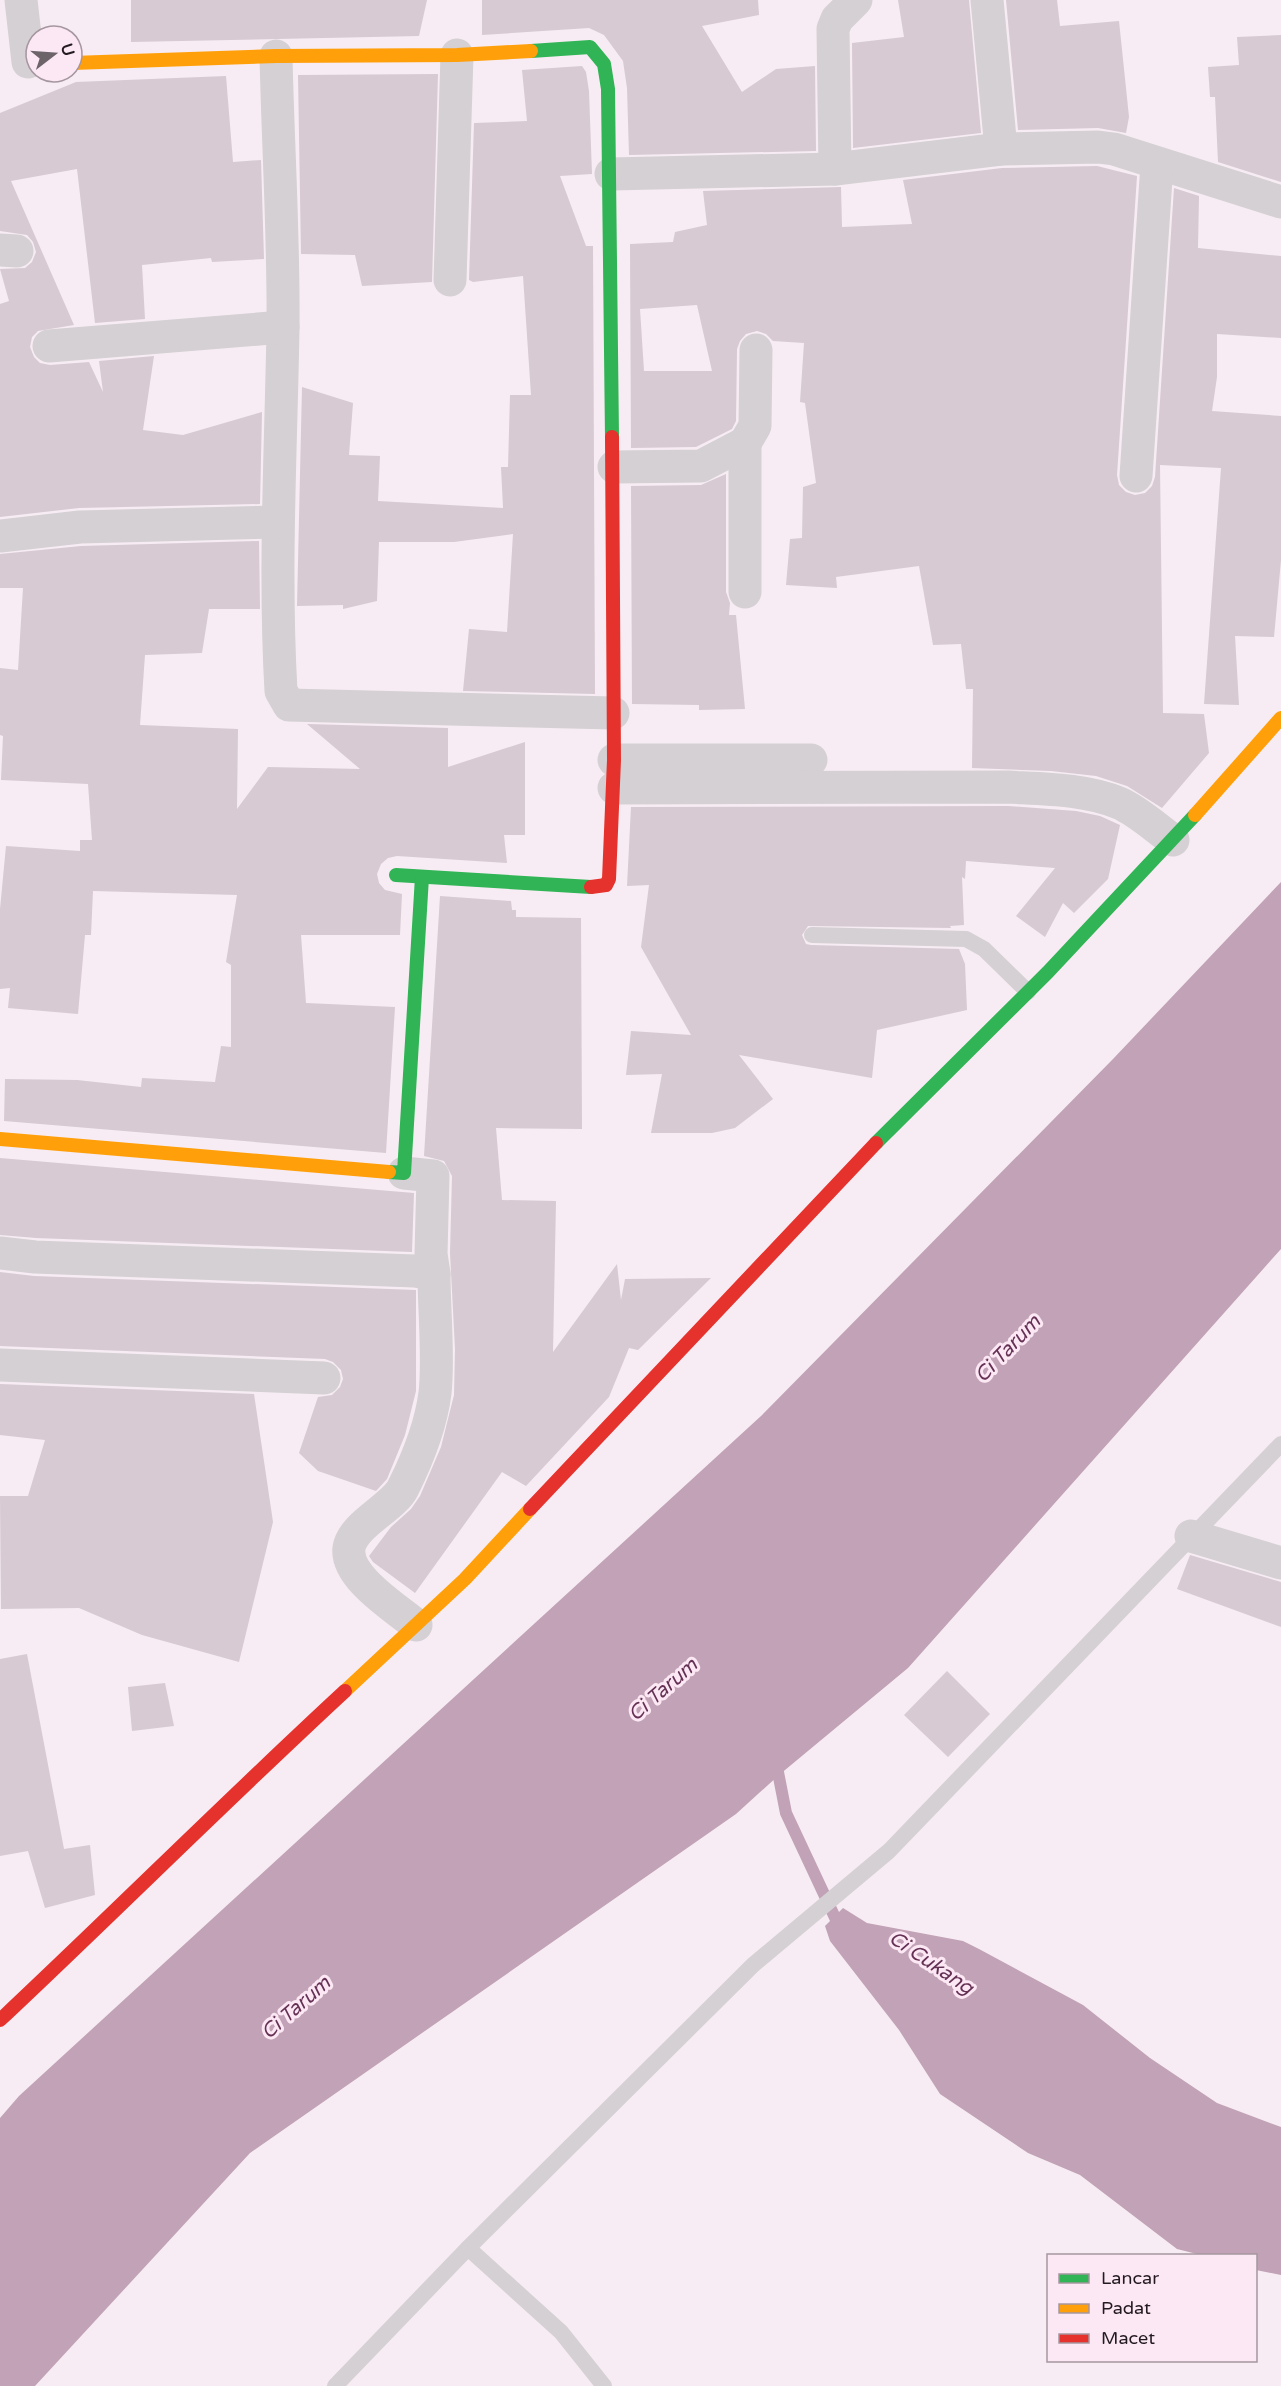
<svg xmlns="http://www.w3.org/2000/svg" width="1281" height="2386" font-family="'Varela Round',sans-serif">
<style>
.water{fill:#c1a2b6}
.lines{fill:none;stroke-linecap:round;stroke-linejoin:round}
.stream{stroke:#c1a2b6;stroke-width:12}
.building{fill:#d7cad2;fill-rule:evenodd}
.lane{stroke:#d4d0d3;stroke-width:16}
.street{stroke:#d4d0d3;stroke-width:33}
.fast{stroke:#30b455;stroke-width:14}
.slow{stroke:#ff9f0a;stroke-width:14}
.jam{stroke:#e5322d;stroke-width:14}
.labels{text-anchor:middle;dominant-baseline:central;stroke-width:6;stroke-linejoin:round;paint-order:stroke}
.water-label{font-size:20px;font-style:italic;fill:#643154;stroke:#fce8f4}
</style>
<rect width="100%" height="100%" fill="#f7ecf3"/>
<g class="water">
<path d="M 1281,882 L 1281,1249 L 908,1668 L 779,1775 L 736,1814 L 250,2153 L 35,2386 L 0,2386 L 0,2118 L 19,2096 L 761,1416 L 1113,1059 Z"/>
<path d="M 843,1908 L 867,1923 L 963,1941 L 979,1949 L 1083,2005 L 1150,2058 L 1217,2103 L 1281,2127 L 1281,2275 L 1256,2270 L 1256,2256 L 1201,2255 L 1177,2249 L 1080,2175 L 1028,2153 L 940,2094 L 899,2030 L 830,1941 L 825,1926 Z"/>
</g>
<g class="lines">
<path class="stream" d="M 776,1762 L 786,1813 L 838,1924 L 843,1927"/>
</g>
<g class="building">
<path d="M 131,0 L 427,0 L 419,36 L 131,42 Z"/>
<path d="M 482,0 L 758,0 L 759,15 L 702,26 L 742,92 L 776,69 L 815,66 L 816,151 L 629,155 L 627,88 L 623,61 L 604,35 L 589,28 L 482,35 Z"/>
<path d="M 898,0 L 969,0 L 981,133 L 853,148 L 852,43 L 904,37 Z"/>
<path d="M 1006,0 L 1057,0 L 1060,26 L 1119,21 L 1129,117 L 1126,133 L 1098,128 L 1018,130 Z"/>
<path d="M 1281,35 L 1281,182 L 1218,162 L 1215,97 L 1210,97 L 1208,67 L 1239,65 L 1237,37 Z"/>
<path d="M 582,66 L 586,72 L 589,91 L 592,174 L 560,176 L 586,246 L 593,246 L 595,694 L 463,691 L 469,629 L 507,632 L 513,534 L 454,542 L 379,542 L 377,601 L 343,609 L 343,605 L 297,606 L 302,387 L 353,403 L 349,455 L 380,456 L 378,501 L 503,508 L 501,467 L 508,467 L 510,395 L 531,395 L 523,276 L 473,282 L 469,280 L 474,123 L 527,121 L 522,70 Z"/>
<path d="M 438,74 L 432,282 L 362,286 L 355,255 L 301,254 L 298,75 Z"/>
<path d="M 226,76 L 233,162 L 261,160 L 264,259 L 212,262 L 211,258 L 142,265 L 145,319 L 95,323 L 77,169 L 11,181 L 74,325 L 38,331 L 32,337 L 30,347 L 34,357 L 40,363 L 50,365 L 89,362 L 103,392 L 99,361 L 154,356 L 143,430 L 183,435 L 262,412 L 260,504 L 79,508 L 0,517 L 0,304 L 9,301 L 0,269 L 25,268 L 32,262 L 36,252 L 33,242 L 27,235 L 0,231 L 0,113 L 76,82 Z"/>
<path d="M 1097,166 L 1137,176 L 1117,475 L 1119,485 L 1126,492 L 1135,495 L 1145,493 L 1152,486 L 1155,477 L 1174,188 L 1199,196 L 1198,248 L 1281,256 L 1281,338 L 1217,334 L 1217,377 L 1212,411 L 1281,416 L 1281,560 L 1274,637 L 1235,636 L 1239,705 L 1204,704 L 1221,468 L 1160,465 L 1163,713 L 1204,714 L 1209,753 L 1162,808 L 1127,786 L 1096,776 L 1051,771 L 972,768 L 973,689 L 966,689 L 961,644 L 933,645 L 919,566 L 836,577 L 837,588 L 786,585 L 790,539 L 802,538 L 803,487 L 816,483 L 805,403 L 800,402 L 804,343 L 773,341 L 766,334 L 757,331 L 746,334 L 740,341 L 737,349 L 736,421 L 732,429 L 696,447 L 631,448 L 630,244 L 673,242 L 675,232 L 707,225 L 703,191 L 841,187 L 842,227 L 912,224 L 903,180 L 1002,168 ZM 697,305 L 712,371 L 644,371 L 640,309 Z"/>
<path d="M 726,474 L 726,592 L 730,603 L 729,615 L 736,615 L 745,709 L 699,710 L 699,705 L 632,704 L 631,486 L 701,485 Z"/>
<path d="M 259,541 L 260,609 L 209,609 L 202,653 L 145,655 L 140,725 L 238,729 L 237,809 L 268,767 L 360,769 L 307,724 L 448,728 L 448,767 L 525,742 L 525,835 L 504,835 L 507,863 L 397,856 L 388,858 L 381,864 L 377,874 L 379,883 L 385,890 L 402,894 L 400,935 L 301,935 L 306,1003 L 395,1007 L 386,1153 L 4,1121 L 5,1079 L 77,1080 L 141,1087 L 142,1078 L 215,1082 L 221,1046 L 231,1047 L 231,965 L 226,962 L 237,895 L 93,891 L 91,935 L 85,935 L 78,1014 L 8,1008 L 10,988 L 0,989 L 0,909 L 6,846 L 80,851 L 80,840 L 92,840 L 88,784 L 1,780 L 3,736 L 0,735 L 0,668 L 18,670 L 23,588 L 0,588 L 0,554 L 81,546 Z"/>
<path d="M 1008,806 L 1076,811 L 1100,816 L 1120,825 L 1108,879 L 1074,913 L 1063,903 L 1045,937 L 1016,916 L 1055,868 L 966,861 L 965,879 L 962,877 L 964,925 L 950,926 L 951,928 L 808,926 L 802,935 L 806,944 L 811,945 L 959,949 L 965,964 L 967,1010 L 877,1030 L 872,1078 L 739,1055 L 773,1099 L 735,1128 L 712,1133 L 651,1133 L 662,1074 L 626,1075 L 631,1031 L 691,1035 L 641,947 L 649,885 L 627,886 L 631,807 Z"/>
<path d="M 440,896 L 511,901 L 512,910 L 516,910 L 516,917 L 581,918 L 582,1129 L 496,1128 L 502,1200 L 556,1201 L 553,1352 L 617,1264 L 621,1300 L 625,1279 L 711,1278 L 638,1350 L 629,1348 L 609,1397 L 526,1486 L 502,1472 L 415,1593 L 373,1562 L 369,1556 L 391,1527 L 411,1509 L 420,1496 L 441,1447 L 454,1395 L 455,1349 L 450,1253 L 452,1176 L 444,1161 L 424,1156 Z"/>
<path d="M 0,1158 L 414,1193 L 412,1252 L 36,1238 L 0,1235 Z"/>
<path d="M 0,1272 L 34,1276 L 416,1290 L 416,1391 L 405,1435 L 387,1479 L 376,1491 L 318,1471 L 299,1453 L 318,1397 L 332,1395 L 340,1387 L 343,1379 L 341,1370 L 333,1362 L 325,1359 L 0,1346 Z"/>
<path d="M 0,1384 L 254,1394 L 273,1522 L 239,1662 L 142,1635 L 79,1608 L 1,1609 L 0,1496 L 28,1496 L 45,1440 L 0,1435 Z"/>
<path d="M 1190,1555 L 1281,1582 L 1281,1627 L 1177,1589 Z"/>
<path d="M 27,1654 L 64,1849 L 90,1845 L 95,1895 L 45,1908 L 28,1851 L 0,1856 L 0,1659 Z"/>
<path d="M 947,1671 L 990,1714 L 948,1757 L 904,1715 Z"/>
<path d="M 165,1683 L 174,1726 L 132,1731 L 128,1687 Z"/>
</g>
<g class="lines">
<g class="lane">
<path d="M 812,935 L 966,939 L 984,949 L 1028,992"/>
<path d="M 468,2248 L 561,2332 L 604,2386"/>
<path d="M 335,2386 L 468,2248 L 753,1965 L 889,1851 L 1281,1444"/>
</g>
<g class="street">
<path d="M 21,0 L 28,62"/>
<path d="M 856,0 L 837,19 L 833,29 L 835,169 L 1001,149 L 1098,147 L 1114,149 L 1281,202"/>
<path d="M 987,0 L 1001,149"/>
<path d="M 276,56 C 278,147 284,238 283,328 C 281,450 274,570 281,691 L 289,705 L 613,713"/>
<path d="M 611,174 L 835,169"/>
<path d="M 0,250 L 17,251"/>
<path d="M 450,280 L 457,55"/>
<path d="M 49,346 L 283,327"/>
<path d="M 614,467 L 701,466 L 745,443 L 755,426 L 756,350"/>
<path d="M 1136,476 L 1157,164"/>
<path d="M 0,536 L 80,527 L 277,522"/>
<path d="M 745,592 L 745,443"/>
<path d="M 614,760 L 811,760"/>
<path d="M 614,788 L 1008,787 C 1044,789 1085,789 1119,803 C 1138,811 1157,829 1173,840"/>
<path d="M 0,1253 L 35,1257 L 414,1271 L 434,1274 L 431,1254 L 433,1176 L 404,1173"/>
<path d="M 0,1365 L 324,1378"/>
<path d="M 1191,1536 L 1281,1563"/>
<path d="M 416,1625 C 396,1608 345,1577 349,1548 C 353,1524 393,1508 403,1488 C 418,1458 431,1425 435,1393 C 439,1359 434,1310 434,1274"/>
</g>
<g class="fast">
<path d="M 531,51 L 590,47 L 604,64 L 608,89 L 612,437"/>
<path d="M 396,875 L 591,887"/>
<path d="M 876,1143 L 1048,972 L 1195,815"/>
<path d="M 389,1172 L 404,1173 L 422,877"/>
</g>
<g class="slow">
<path d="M 72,63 L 276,56 L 457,55 L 531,51"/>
<path d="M 1195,815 L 1281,718"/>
<path d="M 0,1139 L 389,1172"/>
<path d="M 345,1691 L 465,1579 L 530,1509"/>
</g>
<g class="jam">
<path d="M 591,887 L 606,885 L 609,879 L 614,760 L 612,437"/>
<path d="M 530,1509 L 876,1143"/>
<path d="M 0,2020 C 116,1911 228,1799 345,1691"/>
</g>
</g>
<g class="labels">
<g class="water-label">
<text transform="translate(1008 1349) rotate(-46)">Ci Tarum</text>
<text transform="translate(663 1690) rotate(-41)">Ci Tarum</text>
<text transform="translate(931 1963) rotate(34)">Ci Cukang</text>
<text transform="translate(296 2008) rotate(-41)">Ci Tarum</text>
</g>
</g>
<rect x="1047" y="2254" width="210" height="108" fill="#fce8f4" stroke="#a5969f" stroke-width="1.5"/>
<rect x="1059" y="2274" width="30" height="9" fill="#30b455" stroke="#a5969f" stroke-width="1.5"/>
<text x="1101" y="2284" font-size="18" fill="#231a20">Lancar</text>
<rect x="1059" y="2304" width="30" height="9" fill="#ff9f0a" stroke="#a5969f" stroke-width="1.5"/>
<text x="1101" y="2314" font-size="18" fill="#231a20">Padat</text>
<rect x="1059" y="2334" width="30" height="9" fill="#e5322d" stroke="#a5969f" stroke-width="1.5"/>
<text x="1101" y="2344" font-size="18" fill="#231a20">Macet</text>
<g transform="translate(54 54) rotate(73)"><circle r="28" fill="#fce8f4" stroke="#a5969f" stroke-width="1.5"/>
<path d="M0-4.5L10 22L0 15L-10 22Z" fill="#6d646a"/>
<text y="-9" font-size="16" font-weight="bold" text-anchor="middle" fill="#231a20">U</text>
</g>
</svg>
